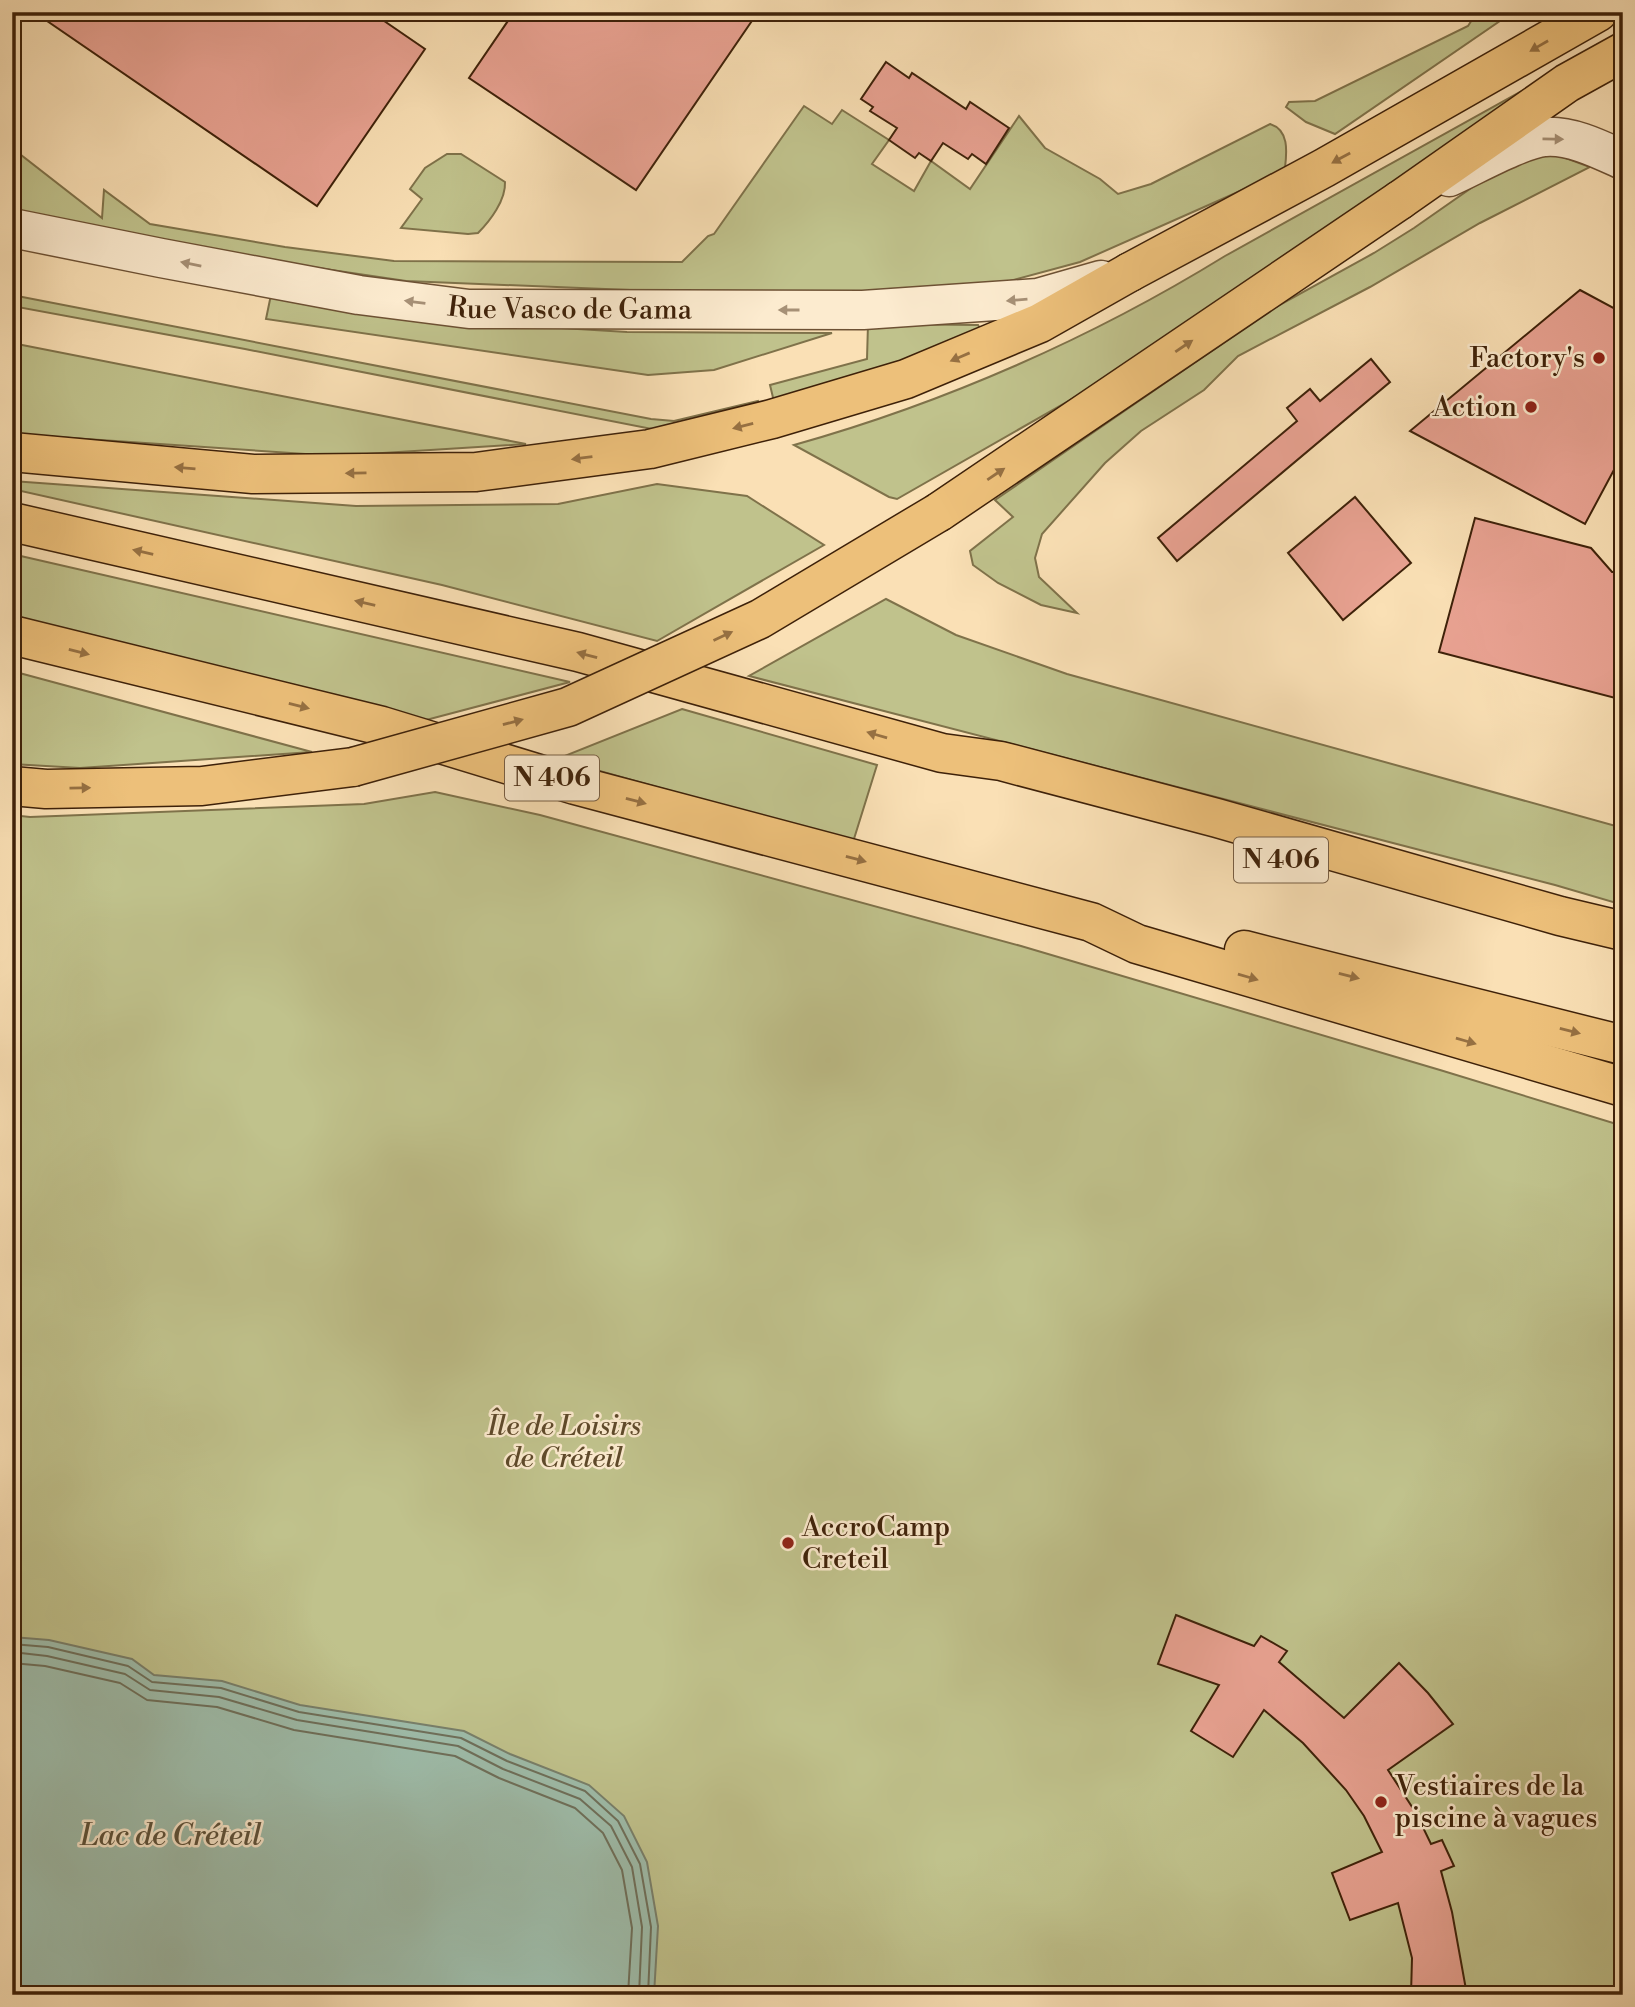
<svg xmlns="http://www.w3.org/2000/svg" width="1635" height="2007" font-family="'Libre Bodoni',serif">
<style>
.green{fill:#c0c28c;stroke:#7f724a;stroke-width:2}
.water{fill:#9ebdab;stroke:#787f6a;stroke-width:2}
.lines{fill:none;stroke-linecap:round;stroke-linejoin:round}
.shore{stroke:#6e6f5a;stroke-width:2}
.building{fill:#e9a292;stroke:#3e2109;stroke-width:2}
.minor-casing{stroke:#6d5134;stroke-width:41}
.major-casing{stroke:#3e2109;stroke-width:41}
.highway-casing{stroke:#3e2109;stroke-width:41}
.minor{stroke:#fcebcf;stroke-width:38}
.major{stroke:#edc07a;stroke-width:38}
.highway{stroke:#edc07a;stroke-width:38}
.highway-bridge-casing{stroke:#3e2109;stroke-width:41;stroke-linecap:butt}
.highway-bridge{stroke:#edc07a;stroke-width:38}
.oneway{fill:#967042}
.oneway2{fill:#a69076}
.poi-dot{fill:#8f2418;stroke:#fcebcf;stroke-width:2.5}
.labels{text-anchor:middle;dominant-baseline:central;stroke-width:5;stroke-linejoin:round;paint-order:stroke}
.shield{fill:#fcebcf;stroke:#775e44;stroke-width:2}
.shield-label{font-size:26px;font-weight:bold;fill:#3e2109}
.street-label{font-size:28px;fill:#3e2109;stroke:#fcebcf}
.poi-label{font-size:28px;fill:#3e2109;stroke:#fcebcf;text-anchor:end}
.park-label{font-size:28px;font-style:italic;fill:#5e492a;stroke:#fcebcf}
.water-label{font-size:30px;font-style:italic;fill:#5b503a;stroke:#fcebcf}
</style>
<rect width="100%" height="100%" fill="#fae0b5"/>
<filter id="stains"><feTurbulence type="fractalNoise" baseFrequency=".00286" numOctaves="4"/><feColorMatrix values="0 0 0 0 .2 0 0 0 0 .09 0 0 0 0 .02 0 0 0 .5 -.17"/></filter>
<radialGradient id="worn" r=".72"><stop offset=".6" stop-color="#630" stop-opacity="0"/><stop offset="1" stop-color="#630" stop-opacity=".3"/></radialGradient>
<g class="green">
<path d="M 1477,12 L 1513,12 L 1335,134 L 1306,122 L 1286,107 L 1289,102 L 1315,101 L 1468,26 Z"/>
<path d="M 1563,68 L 1100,383 L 897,499 L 889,497 L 794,445 C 944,403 1092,338 1225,256 Z"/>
<path d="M 804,106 L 832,124 L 842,110 L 889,140 L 872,164 L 914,191 L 931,161 L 970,189 L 1019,116 L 1045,148 L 1100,179 L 1118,194 L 1151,184 L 1270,124 C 1289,130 1287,151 1285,168 L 1265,180 L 1080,262 L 1002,283 L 894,292 L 654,291 L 406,281 L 264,260 L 12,211 L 12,128 L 17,140 L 16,151 L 102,218 L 104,190 L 150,224 L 285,247 L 394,261 L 682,262 L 708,236 L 714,234 Z"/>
<path d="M 1544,150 L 1590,167 L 1480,223 L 1370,287 L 1238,356 L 1204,390 L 1141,431 L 1105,463 L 1042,534 L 1035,558 L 1039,577 L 1077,613 L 1041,605 L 998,583 L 973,565 L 970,551 L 1013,517 L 995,500 L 1274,308 L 1374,253 L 1414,228 L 1510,161 Z"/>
<path d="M 447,154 L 461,154 L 505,182 C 506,200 490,221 478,233 L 468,234 L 401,228 L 422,199 L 410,189 L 425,168 Z"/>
<path d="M 272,290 L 427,320 L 627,332 L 832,333 L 714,370 L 648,375 L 266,319 Z"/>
<path d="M 12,295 L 651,419 L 674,421 L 758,401 L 761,410 L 662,431 L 245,349 L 12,306 Z"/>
<path d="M 868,324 L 978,325 L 981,330 L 949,346 L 775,406 L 770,385 L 867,359 Z"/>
<path d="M 12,343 L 526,444 L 335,456 L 12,434 Z"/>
<path d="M 12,481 L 356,506 L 558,504 L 657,484 L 747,496 L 824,545 L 657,641 L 442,585 L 12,489 Z"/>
<path d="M 12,554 L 570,682 L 411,724 L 12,615 Z"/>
<path d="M 886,599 L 956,635 L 1067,674 L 1623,828 L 1623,905 L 1555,885 L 749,676 Z"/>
<path d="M 12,671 L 312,752 L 80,768 L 12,764 Z"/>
<path d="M 682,709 L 877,765 L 853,842 L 557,759 Z"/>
<path d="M 435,792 L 540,815 L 1021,946 L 1440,1070 L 1623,1126 L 1623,1995 L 12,1995 L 12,815 L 30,817 L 364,804 Z"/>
</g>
<path class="water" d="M 12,1637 L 49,1640 L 132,1659 L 154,1675 L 222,1681 L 300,1705 L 464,1731 L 510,1754 L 589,1785 L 624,1816 L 647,1862 L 658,1926 L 654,1995 L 12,1995 Z"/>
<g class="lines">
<g class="shore">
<path d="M 12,1644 L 48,1647 L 128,1666 L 152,1682 L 221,1688 L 299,1712 L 461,1738 L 507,1761 L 585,1791 L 618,1821 L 640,1864 L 651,1927 L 648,1995"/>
<path d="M 12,1652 L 47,1656 L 125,1674 L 150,1690 L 219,1697 L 297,1720 L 458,1746 L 503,1769 L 580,1799 L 611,1826 L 632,1867 L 642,1927 L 639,1995"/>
<path d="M 12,1663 L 45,1666 L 120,1683 L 147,1700 L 217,1707 L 294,1730 L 455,1756 L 499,1778 L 575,1808 L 603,1833 L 622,1870 L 632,1928 L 628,1995"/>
</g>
</g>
<g class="building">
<path d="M 34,12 L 371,12 L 425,49 L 317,206 Z"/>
<path d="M 514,12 L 758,12 L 636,190 L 469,78 Z"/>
<path d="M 886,62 L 909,78 L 912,73 L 966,109 L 970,102 L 1009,128 L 986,164 L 972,154 L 968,159 L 943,143 L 931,161 L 919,153 L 915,158 L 889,140 L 897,128 L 870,111 L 873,107 L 861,99 Z"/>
<path d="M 1580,290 L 1623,313 L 1623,453 L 1585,524 L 1410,431 Z"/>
<path d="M 1371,359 L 1390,382 L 1177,561 L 1158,538 L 1297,421 L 1287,408 L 1310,389 L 1320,401 Z"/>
<path d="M 1355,497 L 1411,563 L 1343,620 L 1288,553 Z"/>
<path d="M 1475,518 L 1591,548 L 1612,572 L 1623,572 L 1623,700 L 1439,652 Z"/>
<path d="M 1176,1615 L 1254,1646 L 1261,1636 L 1287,1651 L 1279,1662 L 1344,1718 L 1399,1663 L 1428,1693 L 1453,1724 L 1388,1770 L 1416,1813 L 1431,1844 L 1442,1840 L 1454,1866 L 1441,1871 L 1452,1912 L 1467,1995 L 1411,1995 L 1412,1958 L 1398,1903 L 1350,1920 L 1332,1873 L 1382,1852 L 1364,1816 L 1346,1790 L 1303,1743 L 1264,1710 L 1233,1757 L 1191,1731 L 1219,1685 L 1158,1664 Z"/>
</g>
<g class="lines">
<g class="minor-casing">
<g id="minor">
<path d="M 1449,177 C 1474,166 1519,140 1545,137 C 1571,135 1599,149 1623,160"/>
<path id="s1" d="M 12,228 L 161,258 L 359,295 L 469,309 L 863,310 L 1038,298 L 1101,280"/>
</g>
</g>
<g class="major-casing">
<g id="major">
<path d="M 1400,200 L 1567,83 L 1623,52"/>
<path d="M 1130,272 L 1324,168 L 1598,12"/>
</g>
</g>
<g class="highway-casing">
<g id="highway">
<path d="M 12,452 L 253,474 L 476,472 L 650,449 L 772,419 L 906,379 L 1040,323 L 1130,272"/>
<path d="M 939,512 L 1400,200"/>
<path d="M 12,522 L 578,652 L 942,753 L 1001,761 L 1217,818 L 1560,916 L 1623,931"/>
<path d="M 12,635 L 382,726 L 575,785 L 1091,922 L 1137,944 L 1623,1087"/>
<path d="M 12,786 L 46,789 L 202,786 L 353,767"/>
<path d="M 1244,950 L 1623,1045"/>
</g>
</g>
<use href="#minor" class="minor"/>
<use href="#major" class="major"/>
<use href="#highway" class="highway"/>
<g class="highway-bridge-casing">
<path id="highway-bridge" d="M 353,767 L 568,707 L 760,619 L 939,512"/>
</g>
<use href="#highway-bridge" class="highway-bridge"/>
</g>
<defs><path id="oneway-solid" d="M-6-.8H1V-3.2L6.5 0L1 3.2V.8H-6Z" transform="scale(1.75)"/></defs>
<g class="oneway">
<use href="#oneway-solid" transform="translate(1539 46) rotate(150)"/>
<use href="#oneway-solid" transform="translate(1341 158) rotate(151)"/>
<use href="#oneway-solid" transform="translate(1184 346) rotate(-34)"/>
<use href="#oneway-solid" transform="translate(960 357) rotate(157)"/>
<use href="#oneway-solid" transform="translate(743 426) rotate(166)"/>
<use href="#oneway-solid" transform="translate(582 458) rotate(173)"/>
<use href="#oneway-solid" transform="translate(185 468) rotate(-175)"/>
<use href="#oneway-solid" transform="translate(356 473) rotate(179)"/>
<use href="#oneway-solid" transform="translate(996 474) rotate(-34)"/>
<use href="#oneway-solid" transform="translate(143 552) rotate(-167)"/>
<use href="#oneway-solid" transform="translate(365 603) rotate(-167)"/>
<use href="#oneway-solid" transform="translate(723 636) rotate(-25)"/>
<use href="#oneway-solid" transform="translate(79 652) rotate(14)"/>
<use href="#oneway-solid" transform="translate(587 655) rotate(-165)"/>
<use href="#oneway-solid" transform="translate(299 706) rotate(14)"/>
<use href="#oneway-solid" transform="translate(513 722) rotate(-15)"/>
<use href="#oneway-solid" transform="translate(877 735) rotate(-164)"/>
<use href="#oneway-solid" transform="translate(80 788) rotate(-1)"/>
<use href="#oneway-solid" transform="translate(636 801) rotate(15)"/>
<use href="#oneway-solid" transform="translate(856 859) rotate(15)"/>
<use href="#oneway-solid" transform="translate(1349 976) rotate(14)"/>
<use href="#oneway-solid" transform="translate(1248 977) rotate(16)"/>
<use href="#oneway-solid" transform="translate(1570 1031) rotate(14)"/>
<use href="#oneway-solid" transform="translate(1466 1041) rotate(16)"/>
</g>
<g class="oneway2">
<use href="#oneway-solid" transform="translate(1553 139) rotate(1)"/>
<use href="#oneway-solid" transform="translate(191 264) rotate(-169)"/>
<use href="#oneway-solid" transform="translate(1017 300) rotate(175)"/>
<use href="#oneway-solid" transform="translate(415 302) rotate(-173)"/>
<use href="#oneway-solid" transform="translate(789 310) rotate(180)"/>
</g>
<g class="poi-dot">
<circle cx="1599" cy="358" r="7"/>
<circle cx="1531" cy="407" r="7"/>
<circle cx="788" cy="1543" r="7"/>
<circle cx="1381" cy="1802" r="7"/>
</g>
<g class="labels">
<g class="shield">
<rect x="505" y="755.5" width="94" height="45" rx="5"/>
<rect x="1234" y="837.5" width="94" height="45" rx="5"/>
</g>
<g class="shield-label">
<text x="552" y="778">N 406</text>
<text x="1281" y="860">N 406</text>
</g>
<g class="street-label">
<text stroke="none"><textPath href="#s1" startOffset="565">Rue Vasco de Gama</textPath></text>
</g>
<g class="poi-label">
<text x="1585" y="358">Factory's</text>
<text x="1517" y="407">Action</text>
<text x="802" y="1527" text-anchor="start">AccroCamp<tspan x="802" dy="32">Creteil</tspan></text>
<text x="1395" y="1786" text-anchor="start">Vestiaires de la<tspan x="1395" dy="32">piscine à vagues</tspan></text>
</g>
<g class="park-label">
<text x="564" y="1426">Île de Loisirs<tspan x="564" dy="32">de Créteil</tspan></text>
</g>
<g class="water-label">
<text x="171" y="1836">Lac de Créteil</text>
</g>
</g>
<rect width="1635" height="2007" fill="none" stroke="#fae0b5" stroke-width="42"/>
<rect x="14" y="14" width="1607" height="1979" fill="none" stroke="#3e2109" stroke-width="3.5"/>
<rect x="21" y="21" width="1593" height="1965" fill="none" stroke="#3e2109" stroke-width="2"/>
<rect width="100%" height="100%" filter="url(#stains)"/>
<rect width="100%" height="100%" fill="url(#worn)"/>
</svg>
